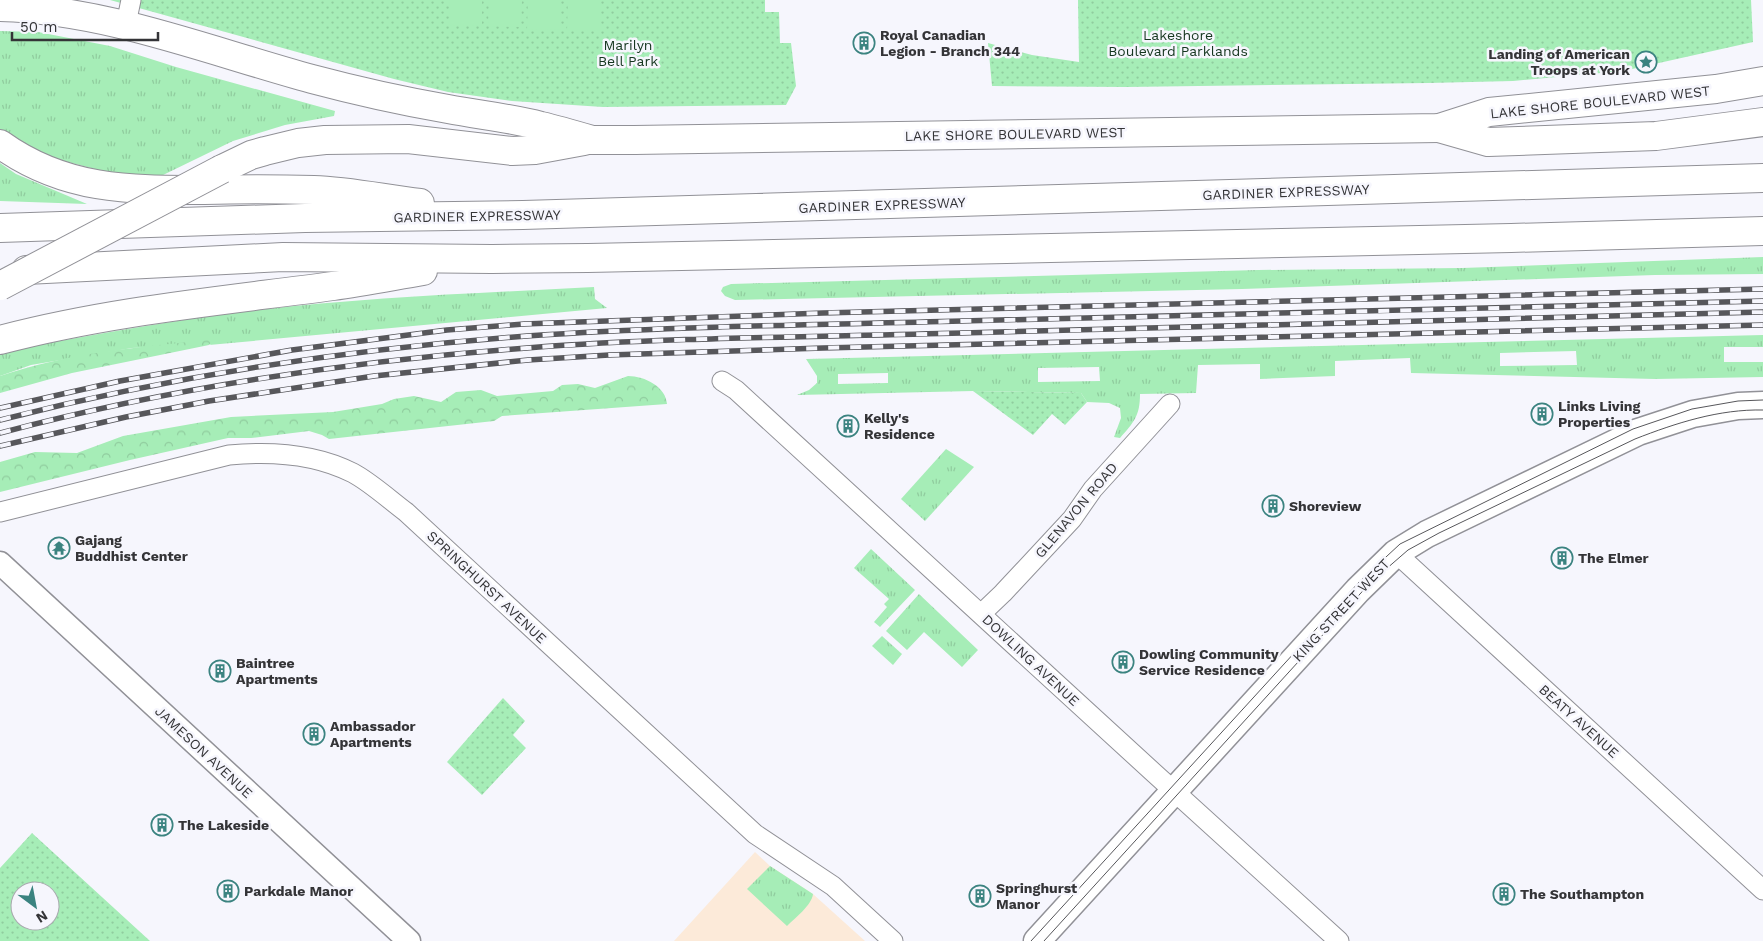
<svg xmlns="http://www.w3.org/2000/svg" width="1763" height="941" font-family="'Work Sans',sans-serif">
<style>
.commercial{fill:#fcead9}
.grass{fill:url(#grass-tufts);fill-rule:evenodd}
.forest{fill:url(#forest-crowns)}
.park{fill:url(#park-dots);fill-rule:evenodd}
.pitch{fill:#a6edb7}
.lines{fill:none;stroke-linecap:round;stroke-linejoin:round}
.minor-casing{stroke:#919197;stroke-width:21}
.tertiary-casing{stroke:#919197;stroke-width:25}
.secondary-casing{stroke:#919197;stroke-width:29}
.primary-casing{stroke:#919197;stroke-width:30}
.trunk-casing{stroke:#919197;stroke-width:30}
.motorway-casing{stroke:#919197;stroke-width:30}
.minor{stroke:#fff;stroke-width:19}
.tertiary{stroke:#fff;stroke-width:22}
.secondary{stroke:#fff;stroke-width:26}
.primary{stroke:#fff;stroke-width:28}
.trunk{stroke:#fff;stroke-width:28}
.motorway{stroke:#fff;stroke-width:28}
.tram{stroke:#57575b;stroke-width:1}
.rail-casing{stroke:#57575b;stroke-width:5.5}
.rail{stroke:#f6f6fd;stroke-width:4;stroke-dasharray:11;stroke-linecap:butt}
.trunk-bridge-casing{stroke:#919197;stroke-width:30;stroke-linecap:butt}
.trunk-bridge{stroke:#fff;stroke-width:28}
.labels{text-anchor:middle;dominant-baseline:central;stroke-width:5;stroke-linejoin:round;paint-order:stroke}
.poi-label{font-size:14px;font-weight:bold;fill:#343437;stroke:#f6f6fd;text-anchor:start}
.park-label{font-size:14px;fill:#15361f;stroke:#f6f6fd}
.street-label{font-size:14px;fill:#343437;stroke:#f6f6fd}
</style>
<defs>
<pattern id="grass-tufts" width="24" height="20" patternUnits="userSpaceOnUse" patternTransform="scale(1.25)"><rect width="24" height="20" fill="#a6edb7"/><path d="M3 7l-1-3M5 7V3M7 7l1-3M15 17l-1-3M17 17v-4M19 17l1-3" fill="none" stroke="#90cc9e"/></pattern>
<pattern id="forest-crowns" width="20" height="18" patternUnits="userSpaceOnUse" patternTransform="scale(1.25)"><rect width="20" height="18" fill="#a6edb7"/><path d="M2 6a3 3 0 1 1 6 0M12 15a3 3 0 1 1 6 0" fill="none" stroke="#90cc9e"/></pattern>
<pattern id="park-dots" width="8" height="8" patternUnits="userSpaceOnUse" patternTransform="scale(1.25)"><rect width="8" height="8" fill="#a6edb7"/><path d="M2 2h.1M6 6h.1" fill="none" stroke="#90cc9e" stroke-width="1.8" stroke-linecap="round"/></pattern>
</defs>
<rect width="100%" height="100%" fill="#f6f6fd"/>
<path class="commercial" d="M 755,852 L 770,866 L 813,894 L 865,941 L 674,941 Z"/>
<g class="grass">
<path d="M 0,31 L 38,32 L 110,46 L 176,67 L 335,111 L 334,116 L 285,125 L 233,141 L 161,176 L 114,174 L 45,156 L 18,142 L 0,129 Z"/>
<path d="M 0,163 L 16,174 L 87,204 L 0,201 Z"/>
<path d="M 1763,257 L 1763,274 L 1655,275 L 1242,289 L 735,300 L 725,296 L 721,291 L 723,287 L 731,284 L 1258,270 L 1462,268 Z"/>
<path d="M 594,287 L 595,299 L 607,308 L 209,345 L 211,344 L 132,348 L 31,365 L 0,376 L 0,352 C 86,336 171,320 258,310 C 369,297 482,293 594,287 Z"/>
<path d="M 1763,335 L 1763,347 L 1724,347 L 1724,362 L 1763,362 L 1763,377 L 1655,379 L 1411,373 L 1410,358 L 1335,361 L 1335,376 L 1260,379 L 1260,364 L 1198,365 L 1196,393 L 1140,394 C 1140,416 1134,422 1120,438 L 1114,437 L 1121,418 L 1120,408 L 1109,403 L 1087,402 L 1081,393 L 973,391 L 797,395 L 809,390 L 817,383 L 817,376 L 806,359 ZM 1576,351 L 1577,365 L 1500,366 L 1500,353 ZM 1099,367 L 1100,381 L 1038,382 L 1038,368 ZM 888,373 L 888,383 L 838,384 L 838,374 Z"/>
<path d="M 946,449 L 974,467 L 925,521 L 901,499 Z"/>
<path d="M 871,549 L 915,590 L 880,627 L 874,622 L 887,607 L 884,604 L 889,599 L 854,568 Z"/>
<path d="M 919,594 L 978,650 L 962,667 L 924,632 L 907,650 L 886,631 Z"/>
<path d="M 882,636 L 902,654 L 893,665 L 872,646 Z"/>
<path d="M 770,866 L 813,894 C 812,905 795,918 787,926 L 747,889 Z"/>
</g>
<g class="forest">
<path d="M 209,340 L 211,342 L 209,345 L 72,373 L 0,393 L 0,376 C 67,353 139,347 209,340 Z"/>
<path d="M 628,376 C 645,376 666,387 667,404 L 502,416 L 494,421 L 329,439 L 322,435 L 309,431 L 251,438 L 228,438 L 130,460 L 0,492 L 0,462 L 35,452 L 77,453 L 123,436 L 231,417 L 333,412 L 382,404 L 394,399 L 414,396 L 441,402 L 456,392 L 481,390 L 497,396 L 553,391 L 562,385 L 578,384 L 595,388 Z"/>
</g>
<g class="park">
<path d="M 110,0 L 765,0 L 765,12 L 779,12 L 780,43 L 791,43 L 796,86 L 786,105 L 603,107 L 512,101 L 448,92 L 394,79 Z"/>
<path d="M 1078,0 L 1751,0 L 1753,42 L 1623,71 L 1513,81 L 1428,83 L 1126,87 L 992,86 L 988,43 L 1032,55 L 1079,62 Z"/>
<path d="M 973,391 L 1081,393 L 1087,402 L 1065,425 L 1052,414 L 1033,435 Z"/>
<path d="M 503,698 L 525,721 L 513,735 L 526,748 L 482,795 L 447,762 Z"/>
<path d="M 32,833 L 150,941 L 0,941 L 0,868 ZM 20,891 L 50,891 L 50,921 L 20,921 Z"/>
</g>
<g class="pitch">
<path d="M 450,0 L 482,0 L 482,26 L 449,25 Z"/>
<path d="M 489,0 L 522,0 L 521,27 L 488,26 Z"/>
<path d="M 528,0 L 561,0 L 560,30 L 527,29 Z"/>
<path d="M 568,0 L 601,0 L 600,31 L 567,30 Z"/>
</g>
<g class="lines">
<g class="minor-casing">
<g id="minor">
<path d="M 126,24 L 131,0"/>
<path d="M 722,381 L 736,390 L 1154,773 L 1339,941"/>
<path d="M 0,512 L 229,455 C 271,451 314,453 353,473 C 370,482 390,500 406,512 L 755,834 L 833,886 L 893,941"/>
<path d="M 1396,553 L 1763,890"/>
<path d="M 981,614 L 1003,593 L 1072,519 L 1093,489 L 1170,404"/>
</g>
</g>
<g class="tertiary-casing">
<path id="tertiary" d="M 0,563 L 409,941"/>
</g>
<g class="secondary-casing">
<path id="secondary" d="M 1037,941 L 1358,590 L 1396,553 L 1427,534 L 1638,432 L 1693,414 L 1738,406 L 1763,405"/>
</g>
<g class="primary-casing">
<path id="primary" d="M 592,140 L 634,140"/>
</g>
<g class="trunk-casing">
<g id="trunk">
<path d="M 0,7 C 108,10 209,51 312,79 C 357,91 402,101 448,109 C 479,115 511,118 541,126 C 558,130 575,135 592,140"/>
<path d="M 1439,128 L 1488,142 L 1656,136 L 1763,122"/>
<path d="M 634,140 L 1439,128 L 1489,112 L 1716,89 L 1763,81"/>
<path d="M 222,169 L 251,155 L 265,151 L 298,143 L 325,140 L 408,139 L 512,151 L 535,150 L 584,141"/>
</g>
</g>
<g class="motorway-casing">
<g id="motorway">
<path d="M 0,144 C 64,190 128,190 204,190 C 240,189 277,189 314,190 C 349,191 385,199 420,203"/>
<path d="M 0,228 L 305,218 L 523,215 L 1763,178"/>
<path d="M 26,270 L 283,257 L 492,259 L 588,258 L 1511,238 L 1763,231"/>
<path d="M 0,340 C 110,311 221,301 333,286 C 363,282 393,276 423,271"/>
</g>
</g>
<use href="#minor" class="minor"/>
<use href="#tertiary" class="tertiary"/>
<use href="#secondary" class="secondary"/>
<use href="#primary" class="primary"/>
<use href="#trunk" class="trunk"/>
<use href="#motorway" class="motorway"/>
<g class="tram">
<path d="M 1031,941 L 1359,582 L 1400,544 L 1633,429 L 1692,409 L 1738,401 L 1763,400"/>
<path d="M 1044,941 L 1370,583 L 1408,550 L 1439,533 L 1635,439 C 1676,423 1719,409 1763,410"/>
</g>
<g class="rail-casing">
<g id="rail">
<path d="M 0,408 L 120,381 L 292,350 L 447,330 L 524,324 L 823,313 L 1763,289"/>
<path d="M 0,420 C 172,376 350,349 527,336 C 671,326 817,325 962,321 C 1229,315 1496,308 1763,301"/>
<path d="M 0,433 C 170,388 352,361 527,348 C 671,337 817,337 962,333 C 1229,326 1496,319 1763,312"/>
<path d="M 0,446 L 126,417 L 209,401 L 374,376 L 528,360 L 609,355 L 823,348 L 1763,325"/>
</g>
</g>
<use href="#rail" class="rail"/>
<g class="trunk-bridge-casing">
<path id="trunk-bridge" d="M 0,286 L 222,169"/>
</g>
<use href="#trunk-bridge" class="trunk-bridge"/>
</g>
<defs>
<g id="building-ring" transform="scale(1.125)"><circle r="9.5" fill="#f6f6fd" stroke="#3b8380" stroke-width="1.5"/><path d="M-4-6H4V6H1V3H-1V6H-4ZM-2.5-4.3h1.7v1.8h-1.7ZM.8-4.3h1.7v1.8H.8ZM-2.5-1h1.7V.8h-1.7ZM.8-1h1.7V.8H.8Z" fill="#3b8380"/></g>
<g id="sight-ring" transform="scale(1.125)"><circle r="9.5" fill="#f6f6fd" stroke="#3b8380" stroke-width="1.5"/><path d="M0-6L1.8-2.2L6-1.7L2.9 1.2L3.7 5.4L0 3.3L-3.7 5.4L-2.9 1.2L-6-1.7L-1.8-2.2Z" fill="#3b8380"/></g>
<g id="temple-ring" transform="scale(1.125)"><circle r="9.5" fill="#f6f6fd" stroke="#3b8380" stroke-width="1.5"/><path d="M0-6L5-2H3V0L6.5 2.5H4V6H1.5V3h-3V6H-4V2.5H-6.5L-3 0V-2H-5Z" fill="#3b8380"/></g>
</defs>
<g fill-rule="evenodd">
<use href="#building-ring" x="864" y="43"/>
<use href="#sight-ring" x="1646" y="62"/>
<use href="#building-ring" x="1542" y="414"/>
<use href="#building-ring" x="848" y="426"/>
<use href="#building-ring" x="1273" y="506"/>
<use href="#temple-ring" x="59" y="548"/>
<use href="#building-ring" x="1562" y="558"/>
<use href="#building-ring" x="1123" y="662"/>
<use href="#building-ring" x="220" y="671"/>
<use href="#building-ring" x="314" y="734"/>
<use href="#building-ring" x="162" y="825"/>
<use href="#building-ring" x="228" y="891"/>
<use href="#building-ring" x="1504" y="894"/>
<use href="#building-ring" x="980" y="896"/>
</g>
<g class="labels">
<g class="poi-label">
<text x="880" y="35">Royal Canadian<tspan x="880" dy="16">Legion - Branch 344</tspan></text>
<text x="1630" y="54" text-anchor="end">Landing of American<tspan x="1630" dy="16">Troops at York</tspan></text>
<text x="1558" y="406">Links Living<tspan x="1558" dy="16">Properties</tspan></text>
<text x="864" y="418">Kelly's<tspan x="864" dy="16">Residence</tspan></text>
<text x="1289" y="506">Shoreview</text>
<text x="75" y="540">Gajang<tspan x="75" dy="16">Buddhist Center</tspan></text>
<text x="1578" y="558">The Elmer</text>
<text x="1139" y="654">Dowling Community<tspan x="1139" dy="16">Service Residence</tspan></text>
<text x="236" y="663">Baintree<tspan x="236" dy="16">Apartments</tspan></text>
<text x="330" y="726">Ambassador<tspan x="330" dy="16">Apartments</tspan></text>
<text x="178" y="825">The Lakeside</text>
<text x="996" y="888">Springhurst<tspan x="996" dy="16">Manor</tspan></text>
<text x="244" y="891">Parkdale Manor</text>
<text x="1520" y="894">The Southampton</text>
</g>
<g class="park-label">
<text x="1178" y="35">Lakeshore<tspan x="1178" dy="16">Boulevard Parklands</tspan></text>
<text x="628" y="45">Marilyn<tspan x="628" dy="16">Bell Park</tspan></text>
</g>
<g class="street-label">
<text transform="translate(1600 102) rotate(-6)">LAKE SHORE BOULEVARD WEST</text>
<text transform="translate(1015 134) rotate(-1)">LAKE SHORE BOULEVARD WEST</text>
<text transform="translate(1286 192) rotate(-2)">GARDINER EXPRESSWAY</text>
<text transform="translate(882 205) rotate(-2)">GARDINER EXPRESSWAY</text>
<text transform="translate(477 216) rotate(-1)">GARDINER EXPRESSWAY</text>
<text transform="translate(1076 510) rotate(-50)">GLENAVON ROAD</text>
<text transform="translate(487 587) rotate(43)">SPRINGHURST AVENUE</text>
<text transform="translate(1341 610) rotate(-47)">KING STREET WEST</text>
<text transform="translate(1031 660) rotate(43)">DOWLING AVENUE</text>
<text transform="translate(1579 721) rotate(42)">BEATY AVENUE</text>
<text transform="translate(204 752) rotate(43)">JAMESON AVENUE</text>
</g>
</g>
<g transform="translate(35 906) rotate(148)"><circle r="24" fill="#f6f6fd" stroke="#a8a8ae"/>
<path d="M0-4L9 19L0 12L-9 19Z" fill="#3b8380"/>
<text y="-8" font-size="14" font-weight="bold" text-anchor="middle" fill="#343437">N</text>
</g>
<path d="M12 32v8h146v-8" fill="none" stroke="#343437" stroke-width="2.5"/>
<text x="20" y="32" font-size="15" fill="#343437" stroke="#f6f6fd" stroke-width="4" paint-order="stroke">50 m</text>
</svg>
